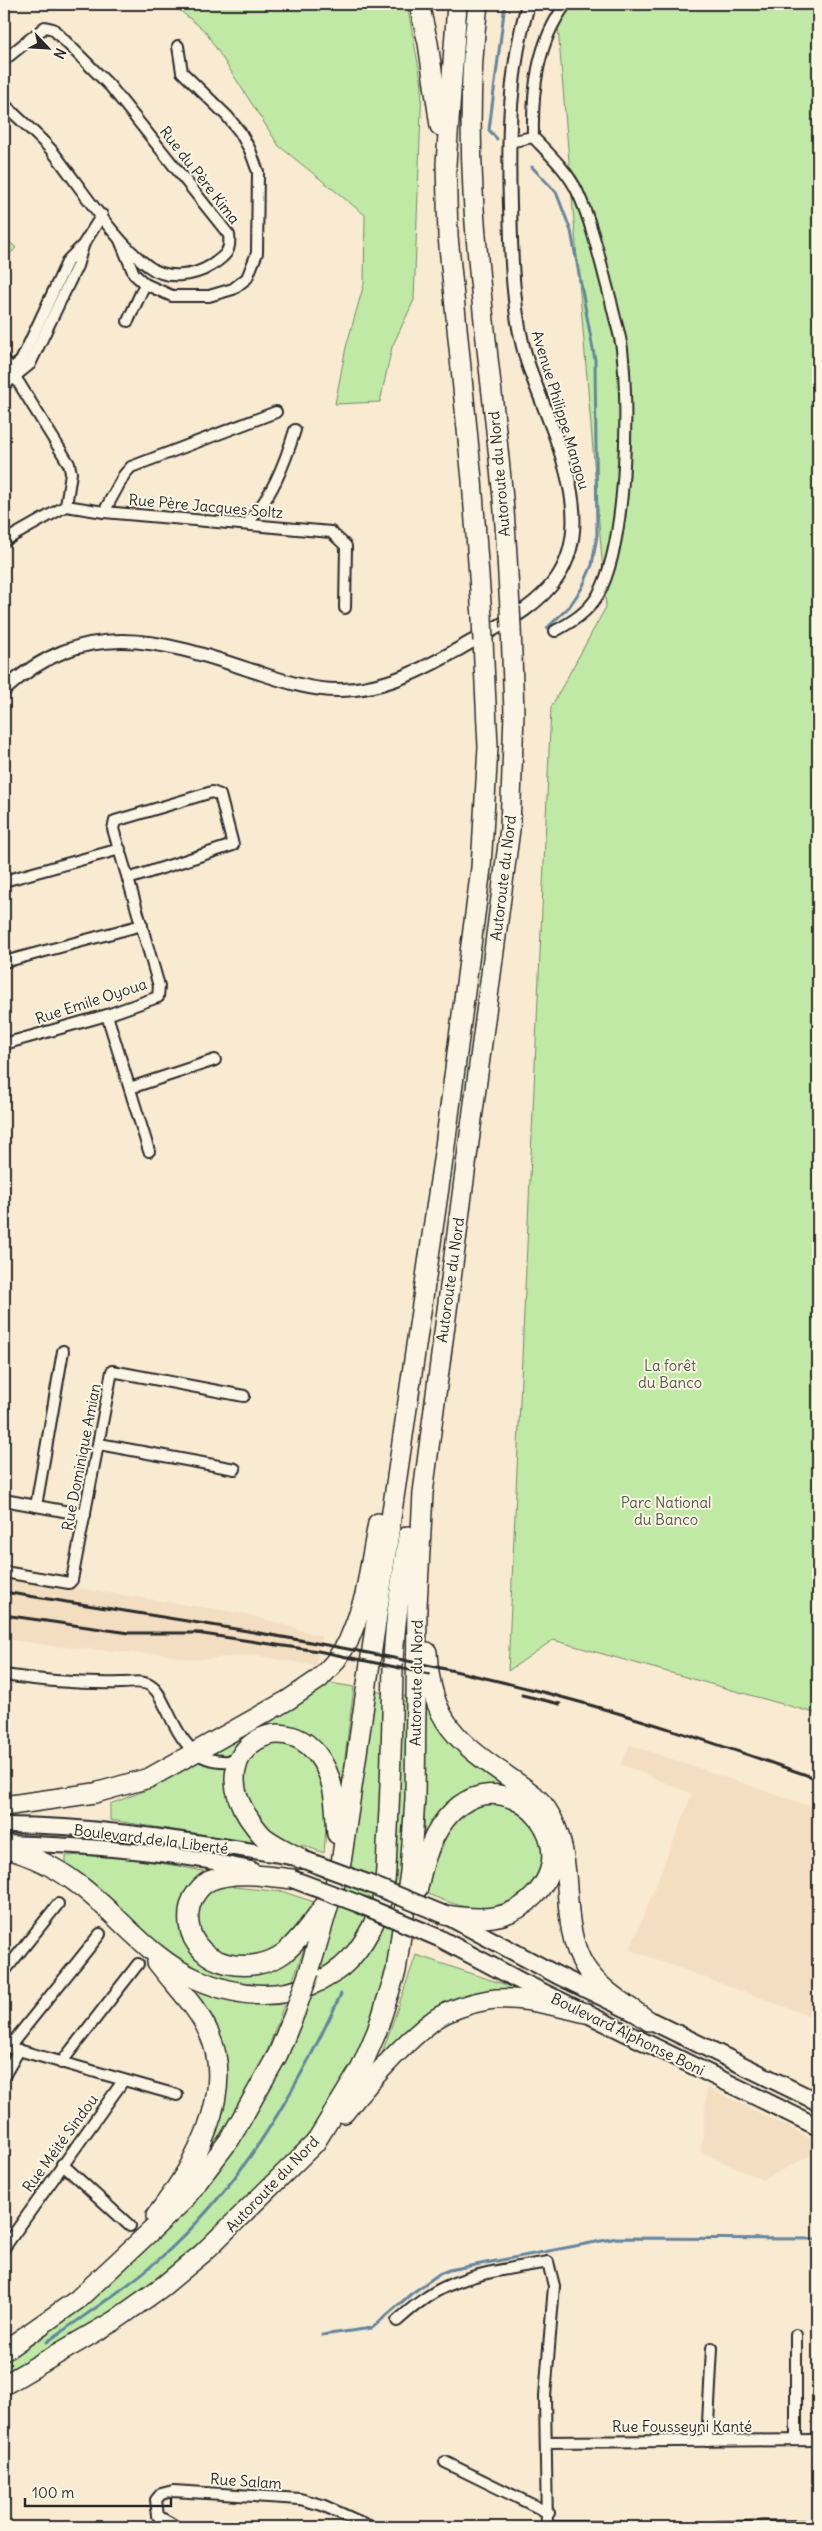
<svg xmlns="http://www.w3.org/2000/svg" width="822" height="2531" font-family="Delius,sans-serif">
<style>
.built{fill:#f3dec1}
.green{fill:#bfe9a5;stroke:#758a68}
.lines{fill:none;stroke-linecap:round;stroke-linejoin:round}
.stream{stroke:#64869d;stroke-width:3}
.minor-casing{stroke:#2b2b2b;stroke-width:14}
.tertiary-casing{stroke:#2b2b2b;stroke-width:16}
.secondary-casing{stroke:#2b2b2b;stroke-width:18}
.primary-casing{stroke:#2b2b2b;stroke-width:20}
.motorway-casing{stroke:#2b2b2b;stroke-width:22}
.minor{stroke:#fcf5e5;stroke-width:10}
.tertiary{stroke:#fcf5e5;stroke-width:12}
.secondary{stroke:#fcf5e5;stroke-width:14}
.primary{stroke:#fcf5e5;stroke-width:16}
.motorway{stroke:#fcf5e5;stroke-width:19}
.rail{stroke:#2b2b2b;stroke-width:3}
.primary-bridge-casing{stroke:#2b2b2b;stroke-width:20;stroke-linecap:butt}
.motorway-bridge-casing{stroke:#2b2b2b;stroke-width:22;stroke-linecap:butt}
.primary-bridge{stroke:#fcf5e5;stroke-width:16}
.motorway-bridge{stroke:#fcf5e5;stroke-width:19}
.labels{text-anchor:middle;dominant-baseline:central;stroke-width:4;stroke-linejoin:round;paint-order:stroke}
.street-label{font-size:15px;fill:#2b2b2b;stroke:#fcf5e5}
.park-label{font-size:15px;fill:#505a4a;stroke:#fcf5e5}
</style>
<rect width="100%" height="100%" fill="#f9ead2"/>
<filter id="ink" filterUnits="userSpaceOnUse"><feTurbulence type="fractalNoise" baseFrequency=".02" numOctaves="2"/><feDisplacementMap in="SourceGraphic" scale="10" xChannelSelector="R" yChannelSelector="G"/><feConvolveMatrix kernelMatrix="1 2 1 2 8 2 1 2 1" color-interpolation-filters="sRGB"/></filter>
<g filter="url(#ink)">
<g class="built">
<path d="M 4,1577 L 247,1614 L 321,1636 L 316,1666 L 255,1655 L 192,1660 L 159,1653 L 148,1654 L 53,1646 L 4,1639 Z"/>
<path d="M 630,1745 L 818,1809 L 818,2019 L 630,1950 L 692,1794 L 621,1764 Z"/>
<path d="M 707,2087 L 818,2142 L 818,2151 L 763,2180 L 701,2152 Z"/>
</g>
<g class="green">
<path d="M 172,4 L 407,4 L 422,85 L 414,300 L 392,347 L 380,402 L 335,404 L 346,347 L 364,284 L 365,215 L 279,146 L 205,31 Z"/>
<path d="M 556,4 L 818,4 L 818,1714 L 553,1640 L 508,1671 L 551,707 L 606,607 Z"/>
<path d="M 4,236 L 16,248 L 4,260 Z"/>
<path d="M 324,1682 L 354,1687 L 340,1796 L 328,1805 L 324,1853 L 305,1846 L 250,1842 L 110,1820 L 110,1804 L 144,1791 L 165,1780 Z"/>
<path d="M 373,1691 L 409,1697 L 411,1798 L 392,1957 L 357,2065 L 315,2130 L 252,2199 L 156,2282 L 105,2316 L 4,2375 L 4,2362 L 40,2340 L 136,2259 L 166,2230 L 188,2206 L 285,2059 Z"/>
<path d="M 426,1701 L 435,1720 L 513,1788 L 543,1838 L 545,1868 L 517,1905 C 474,1912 465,1909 425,1893 L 434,1862 L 444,1844 L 424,1837 Z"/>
<path d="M 82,1855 L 133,1859 L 178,1866 L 222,1875 L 234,1887 L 284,1892 L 314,1902 L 306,1917 L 312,1927 L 268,2049 L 247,2093 L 203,2163 L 208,2139 L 216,2030 L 66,1869 L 66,1856 Z"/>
<path d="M 416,1955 L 518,1989 L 518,1992 L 483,1995 L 378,2065 Z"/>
</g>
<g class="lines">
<g class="stream">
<path d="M 497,139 L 489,130 L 505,4"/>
<path d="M 532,167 L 556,192 L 571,231 L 595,360 L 597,535 L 592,565 L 582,588 L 569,607 L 547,628"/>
<path d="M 322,2335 L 372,2328 L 411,2294 L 439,2274 L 449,2270 L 617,2238 L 818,2239"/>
<path d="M 47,2342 C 83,2316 123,2291 157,2261 C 240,2189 295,2093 341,1994"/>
</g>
<g class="minor-casing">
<g id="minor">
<path d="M 4,60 L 45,27 L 53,29 L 110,86 L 229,235 C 231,252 225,256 212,265 C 193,277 166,280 148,266 C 114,241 80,186 53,152 C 38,135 20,120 4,104"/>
<path d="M 509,142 L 533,137"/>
<path d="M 120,240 L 134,274 L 145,284 L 172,296 L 209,296 L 233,289 L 247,278 L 257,253 L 258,172 L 250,150 L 240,132 L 227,116 L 182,72 L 178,46"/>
<path d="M 128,321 L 145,284"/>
<path d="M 4,359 L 69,464 L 71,473 L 66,506"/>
<path d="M 4,375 L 21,361 L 68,260 L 83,245 L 102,215"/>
<path d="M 4,385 L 30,364 L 77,266 L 83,246"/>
<path d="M 104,512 L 124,475 L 131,467 L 276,412"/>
<path d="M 247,524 C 272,496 284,466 295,430"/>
<path d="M 4,541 L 66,506 L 104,512 L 331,532 L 346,546 L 345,608"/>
<path d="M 555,631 C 572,622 588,612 598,595 C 627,543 629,408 622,349 C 620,333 614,317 611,301 C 601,265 593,226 578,193 C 568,171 549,154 533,137 C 532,91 537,42 566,4"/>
<path d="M 212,792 L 220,795 L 233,845 L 128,879 L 113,829 L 115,821 Z"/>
<path d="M 4,881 L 120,849"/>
<path d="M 4,962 L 142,925"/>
<path d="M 107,1015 L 149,1151"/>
<path d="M 4,1044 L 107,1015 L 158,997 L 159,986 L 128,879"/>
<path d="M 130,1088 L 215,1060"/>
<path d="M 99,1444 L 235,1469"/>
<path d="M 4,1500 L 85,1515"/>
<path d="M 36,1506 L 63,1351"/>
<path d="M 4,1572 L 69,1583 L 72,1580 L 112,1371 L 244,1396"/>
<path d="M 4,1675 C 43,1681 82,1684 122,1683 C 131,1683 143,1680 151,1686 C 159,1691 162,1701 166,1708 C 183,1743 195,1767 239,1760"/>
<path d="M 4,1972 L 58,1904"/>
<path d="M 4,2046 L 177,2095"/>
<path d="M 9,2047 L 100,1934"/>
<path d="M 61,2063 L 138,1964"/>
<path d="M 4,2076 L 19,2050"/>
<path d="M 62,2164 L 130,2226"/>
<path d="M 4,2248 L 123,2081"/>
<path d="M 397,2321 C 412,2308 428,2294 447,2286 C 478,2272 515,2268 548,2262 L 554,2286 L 545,2396 L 547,2527"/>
<path d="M 796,2335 L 796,2440"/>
<path d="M 707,2441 L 712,2348"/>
<path d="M 546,2442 L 818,2440"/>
<path d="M 445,2462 L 549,2513"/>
<path d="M 177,2527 L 158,2516 L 156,2500 L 161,2494 L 173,2491 L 300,2499 L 322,2505 L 371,2527"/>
<path d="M 548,2527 L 619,2527"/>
<path d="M 717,2527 L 818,2526"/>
</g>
</g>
<g class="tertiary-casing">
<path id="tertiary" d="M 4,690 C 84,617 158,639 250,670 C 279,679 307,690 338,690 C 387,690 430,666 471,642 C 502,624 536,608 557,578 C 600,515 548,425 527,361 C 520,338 516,314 514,290 C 511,262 511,234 510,206 C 508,138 509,70 528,4"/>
</g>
<g class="secondary-casing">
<g id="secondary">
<path d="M 4,1825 C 101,1825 195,1842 291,1857"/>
<path d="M 4,1843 C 87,1845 170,1852 251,1869"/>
</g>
</g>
<g class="primary-casing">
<g id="primary">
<path d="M 447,1916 L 557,1975 L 818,2102"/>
<path d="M 439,1938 L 524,1983 L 818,2127"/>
</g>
</g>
<g class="motorway-casing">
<g id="motorway">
<path d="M 419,4 L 428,43 L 440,126"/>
<path d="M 457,4 L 446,164 L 448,236 L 472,480 L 482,617"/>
<path d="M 478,4 C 458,163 486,321 501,479 C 506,521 507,565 510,607"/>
<path d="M 427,1652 C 431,1721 456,1741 510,1778 C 523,1787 538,1796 547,1810 C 579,1858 556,1920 585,1967 C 600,1990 627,2005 649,2021"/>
<path d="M 4,1806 L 95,1793 L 149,1778 L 288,1700 L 319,1679 L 334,1663 L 348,1642 L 356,1622 L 365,1595 L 378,1523"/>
<path d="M 4,1848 C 29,1855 54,1866 75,1882 C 117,1912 147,1957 196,1979 C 233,1995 271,2001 309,1986 C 344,1972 362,1950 377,1916 C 386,1894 386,1869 387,1846 C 391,1786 392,1725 393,1665 C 394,1622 402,1579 408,1536"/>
<path d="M 302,1859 C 289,1852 276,1846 265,1838 C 258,1832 253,1824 248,1817 C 202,1749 290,1698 325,1767 C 336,1788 335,1812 337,1834"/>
<path d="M 292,1879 C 267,1876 234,1870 209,1881 C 202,1885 197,1891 193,1898 C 189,1906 188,1914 189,1924 C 195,1968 253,1976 284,1953 C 300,1940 312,1922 324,1906"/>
<path d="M 418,1888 C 451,1713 603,1824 534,1896 C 509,1922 478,1920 445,1915"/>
<path d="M 309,1972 L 341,1863 L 445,1146 L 481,868 L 488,747 L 483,641"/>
<path d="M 344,2113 C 369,2082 402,2044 434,2020 C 448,2010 471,2003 488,2000 C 520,1995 554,2006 586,2013"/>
<path d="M 156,2216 C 193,2168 237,2094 209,2033 C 197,2006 175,1986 157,1962"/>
<path d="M 4,2351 L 77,2300 L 183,2201 L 230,2139 L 278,2054 L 295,2012"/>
<path d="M 4,2385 L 114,2321 L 162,2287 L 203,2253 L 315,2143 L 361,2068 L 377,2031 L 396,1971 L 410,1872 L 415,1798 L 417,1606 L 423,1493 L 510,829 L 514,713 L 511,627"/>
</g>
</g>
<use href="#minor" class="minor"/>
<use href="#tertiary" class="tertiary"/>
<use href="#secondary" class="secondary"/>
<use href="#primary" class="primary"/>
<use href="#motorway" class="motorway"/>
<g class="rail">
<path d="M 4,1592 C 186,1621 371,1647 550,1694 C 641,1718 729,1748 818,1779"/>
<path d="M 4,1615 L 129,1633 L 202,1633"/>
<path d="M 196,1633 L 318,1651 L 429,1674"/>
<path d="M 522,1695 L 560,1704"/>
</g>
<g class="primary-bridge-casing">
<g id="primary-bridge">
<path d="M 302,1859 L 367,1883 L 445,1915"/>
<path d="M 292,1879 L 359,1904 L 439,1938"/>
</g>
</g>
<g class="motorway-bridge-casing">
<g id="motorway-bridge">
<path d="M 510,607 L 511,627"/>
<path d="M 482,617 L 483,641"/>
<path d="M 295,2012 L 309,1972"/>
</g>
</g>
<use href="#primary-bridge" class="primary-bridge"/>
<use href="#motorway-bridge" class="motorway-bridge"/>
</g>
</g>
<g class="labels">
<g class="street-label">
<text transform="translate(200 175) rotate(52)">Rue du Père Kima</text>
<text transform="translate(561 410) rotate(73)">Avenue Philippe Mangou</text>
<text transform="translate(499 474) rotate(-95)">Autoroute du Nord</text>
<text transform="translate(206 506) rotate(5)">Rue Père Jacques Soltz</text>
<text transform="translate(503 878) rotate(-83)">Autoroute du Nord</text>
<text transform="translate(91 1001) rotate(-18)">Rue Emile Oyoua</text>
<text transform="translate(450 1280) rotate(-82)">Autoroute du Nord</text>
<text transform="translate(81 1457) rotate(-79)">Rue Dominique Amian</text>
<text transform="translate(416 1683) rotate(-89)">Autoroute du Nord</text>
<text transform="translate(151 1839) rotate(7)">Boulevard de la Liberté</text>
<text transform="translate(628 2034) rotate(26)">Boulevard Alphonse Boni</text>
<text transform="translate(60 2143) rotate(-54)">Rue Méité Sindou</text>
<text transform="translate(272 2184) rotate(-46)">Autoroute du Nord</text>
<text x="682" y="2426">Rue Fousseyni Kanté</text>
<text transform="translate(246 2481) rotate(4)">Rue Salam</text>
</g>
<g class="park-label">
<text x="670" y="1365">La forêt<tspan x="670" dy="17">du Banco</tspan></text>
<text x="666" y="1502">Parc National<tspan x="666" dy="17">du Banco</tspan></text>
</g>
</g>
<rect width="822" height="2531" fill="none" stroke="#fcf5e5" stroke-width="20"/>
<rect x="10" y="10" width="802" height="2511" fill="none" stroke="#2b2b2b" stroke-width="2" filter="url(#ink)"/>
<g transform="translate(48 48) rotate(115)" stroke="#fcf5e5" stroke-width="4" paint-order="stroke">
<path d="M0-4L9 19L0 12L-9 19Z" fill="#2b2b2b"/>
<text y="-8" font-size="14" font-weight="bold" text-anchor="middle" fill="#2b2b2b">N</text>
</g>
<path d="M25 2498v8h146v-8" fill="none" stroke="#2b2b2b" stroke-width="2.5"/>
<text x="32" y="2498" font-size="15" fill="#2b2b2b" stroke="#fcf5e5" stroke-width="4" paint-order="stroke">100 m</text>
</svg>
